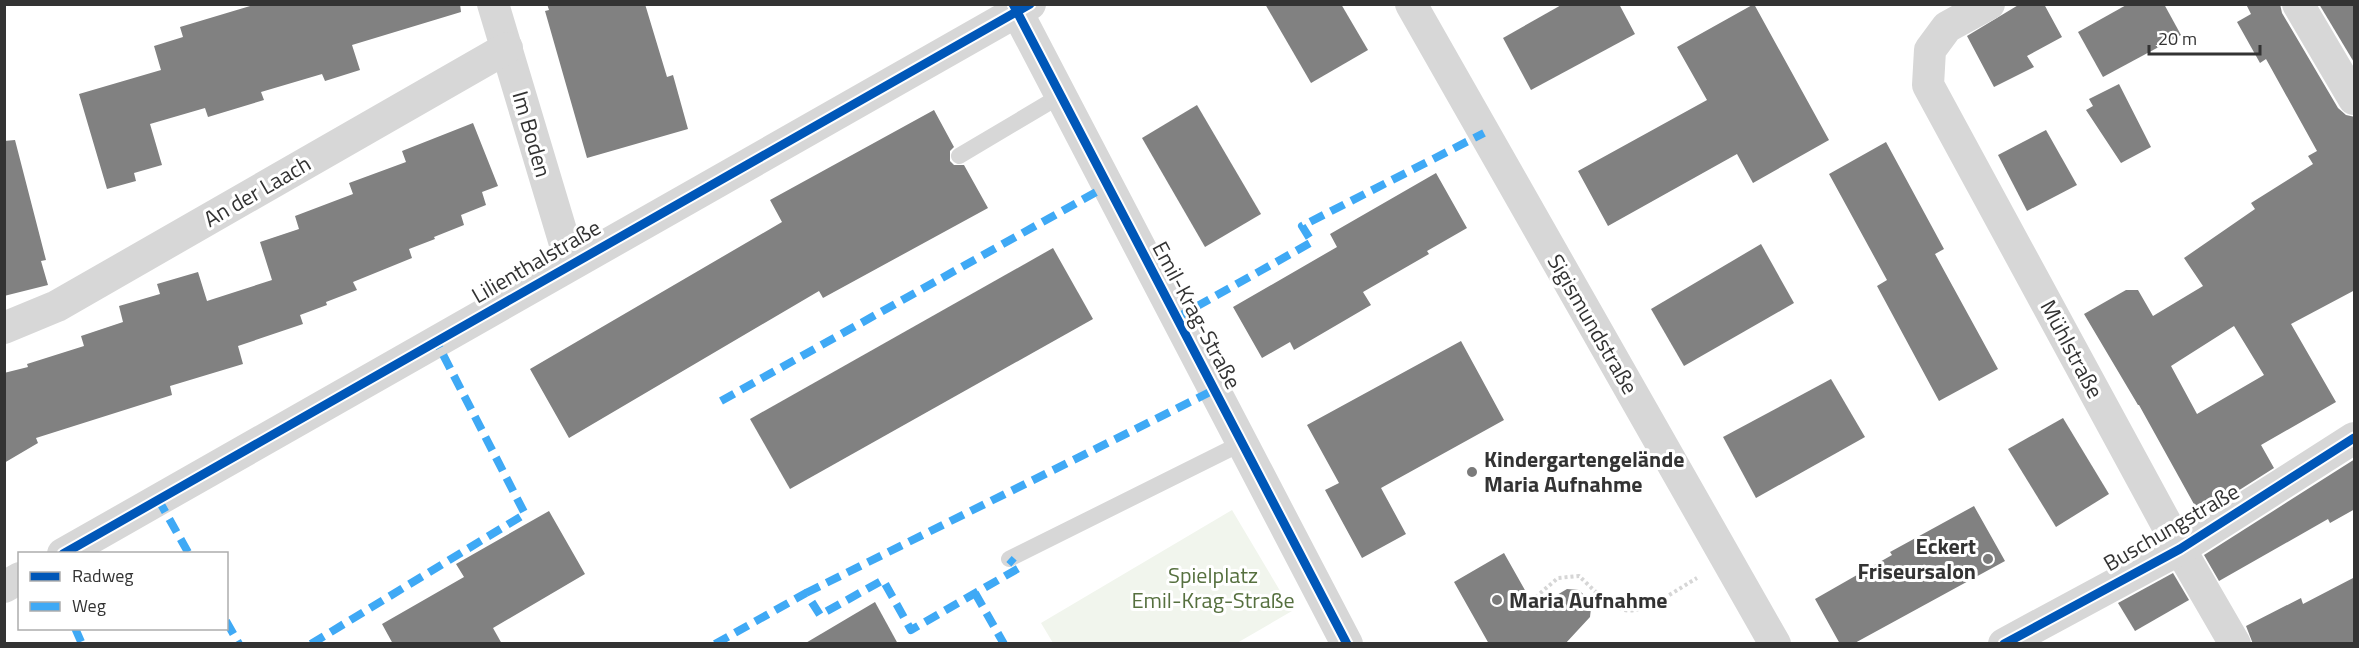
<svg xmlns="http://www.w3.org/2000/svg" width="2359" height="648" font-family="'Titillium Web',sans-serif">
<style>
.green{fill:#f1f5ed}
.building{fill:#818181;fill-rule:evenodd}
.lines{fill:none;stroke-linecap:round;stroke-linejoin:round}
.path{stroke:#d6d6d6;stroke-width:4;stroke-dasharray:3 3;stroke-linecap:butt}
.service{stroke:#d7d7d7;stroke-width:16}
.minor{stroke:#d7d7d7;stroke-width:32}
.quiet{stroke:#3fa9f5;stroke-width:8;stroke-dasharray:15 8;stroke-linecap:butt}
.cycleway-casing{stroke:#fff;stroke-width:13}
.cycleway{stroke:#0057b8;stroke-width:9}
.poi-dot{fill:#7a7a7a;stroke:#fff;stroke-width:2}
.labels{text-anchor:middle;dominant-baseline:central;stroke-width:6;stroke-linejoin:round;paint-order:stroke}
.street-label{font-size:22px;fill:#333;stroke:#fff}
.poi-label{font-size:22px;font-weight:bold;fill:#333;stroke:#fff;text-anchor:start}
.park-label{font-size:22px;fill:#56703f;stroke:#fff}
</style>
<rect width="100%" height="100%" fill="#fff"/>
<path class="green" d="M 1232,510 L 1292,611 L 1237,643 L 1053,643 L 1041,623 Z"/>
<g class="building">
<path d="M 257,4 L 460,4 L 461,12 L 352,45 L 360,70 L 325,81 L 322,74 L 261,92 L 264,100 L 208,117 L 205,108 L 150,124 L 162,165 L 134,173 L 136,181 L 107,189 L 79,94 L 161,70 L 154,46 L 183,37 L 180,27 Z"/>
<path d="M 547,4 L 645,4 L 667,77 L 673,75 L 688,129 L 587,158 L 545,11 L 549,10 Z"/>
<path d="M 1265,4 L 1341,4 L 1368,50 L 1311,83 Z"/>
<path d="M 1563,4 L 1619,4 L 1635,34 L 1531,90 L 1503,38 Z"/>
<path d="M 1754,4 L 1829,140 L 1753,183 L 1737,154 L 1608,226 L 1578,171 L 1707,100 L 1677,47 Z"/>
<path d="M 2020,4 L 2044,4 L 2062,37 L 2027,56 L 2034,67 L 1994,87 L 1967,36 Z"/>
<path d="M 2128,4 L 2164,4 L 2181,35 L 2103,77 L 2078,32 Z"/>
<path d="M 2246,4 L 2280,4 L 2282,13 L 2338,108 L 2346,115 L 2355,117 L 2355,290 L 2291,324 L 2336,402 L 2261,445 L 2274,468 L 2200,515 L 2139,405 L 2138,405 L 2084,314 L 2126,290 L 2138,290 L 2153,316 L 2203,286 L 2184,258 L 2255,209 L 2251,203 L 2313,164 L 2308,156 L 2317,151 L 2266,59 L 2260,63 L 2237,22 L 2251,14 ZM 2234,326 L 2264,375 L 2197,414 L 2171,366 Z"/>
<path d="M 2319,4 L 2355,4 L 2355,64 Z"/>
<path d="M 2119,84 L 2151,147 L 2121,163 L 2086,110 L 2093,106 L 2089,99 Z"/>
<path d="M 1197,105 L 1261,214 L 1205,247 L 1142,138 Z"/>
<path d="M 934,110 L 954,147 L 950,151 L 950,161 L 954,165 L 964,165 L 988,208 L 823,298 L 819,291 L 569,438 L 530,369 L 782,222 L 770,200 Z"/>
<path d="M 473,123 L 498,186 L 482,192 L 486,205 L 461,215 L 464,225 L 434,237 L 435,239 L 409,249 L 412,258 L 353,282 L 357,290 L 326,302 L 327,305 L 300,315 L 303,324 L 238,346 L 243,364 L 170,386 L 172,395 L 36,438 L 38,443 L 4,463 L 4,373 L 28,367 L 27,364 L 84,346 L 81,336 L 123,322 L 119,306 L 160,294 L 157,284 L 198,272 L 207,301 L 272,280 L 260,242 L 299,229 L 295,216 L 353,194 L 349,183 L 406,162 L 402,151 Z"/>
<path d="M 2046,130 L 2077,185 L 2027,211 L 1998,155 Z"/>
<path d="M 15,140 L 46,260 L 41,261 L 48,285 L 4,296 L 4,141 Z"/>
<path d="M 1886,142 L 1944,249 L 1935,254 L 1998,369 L 1939,401 L 1877,286 L 1887,280 L 1829,174 Z"/>
<path d="M 1436,173 L 1467,228 L 1427,251 L 1429,254 L 1363,292 L 1371,305 L 1294,350 L 1290,342 L 1262,358 L 1233,307 L 1337,247 L 1330,234 Z"/>
<path d="M 1761,244 L 1794,303 L 1684,366 L 1651,309 Z"/>
<path d="M 1053,248 L 1093,319 L 790,489 L 750,419 Z"/>
<path d="M 1461,341 L 1504,420 L 1381,488 L 1406,534 L 1362,558 L 1325,490 L 1339,483 L 1307,425 Z"/>
<path d="M 1831,379 L 1865,437 L 1756,498 L 1723,437 Z"/>
<path d="M 2063,418 L 2109,494 L 2056,527 L 2008,449 Z"/>
<path d="M 2355,459 L 2355,509 L 2330,523 L 2328,519 L 2219,581 L 2204,555 Z"/>
<path d="M 1974,506 L 2005,561 L 1853,644 L 1840,644 L 1815,599 L 1892,555 L 1890,552 Z"/>
<path d="M 549,511 L 585,574 L 493,628 L 502,644 L 393,644 L 382,624 L 464,577 L 456,564 Z"/>
<path d="M 1504,553 L 1535,608 L 1567,589 L 1579,590 L 1587,598 L 1591,608 L 1590,617 L 1565,644 L 1489,644 L 1454,582 Z"/>
<path d="M 2173,573 L 2189,600 L 2135,631 L 2118,603 Z"/>
<path d="M 2355,577 L 2355,644 L 2253,644 L 2246,626 L 2301,598 L 2303,604 Z"/>
<path d="M 875,602 L 898,644 L 804,644 Z"/>
</g>
<g class="lines">
<path class="path" d="M 1531,601 L 1558,578 L 1579,576 C 1592,588 1607,605 1624,610 C 1643,615 1681,587 1697,578"/>
<g class="service">
<path d="M 959,156 L 1060,96"/>
<path d="M 1009,559 L 1242,443"/>
</g>
<g class="minor">
<path d="M 493,4 L 571,264"/>
<path d="M 1013,4 L 1347,644"/>
<path d="M 1411,4 L 1775,644"/>
<path d="M 1989,4 L 1947,27 L 1930,50 L 1928,85 L 2180,549 L 2235,644"/>
<path d="M 2298,4 L 2354,99"/>
<path d="M 4,328 L 57,306 L 507,48"/>
<path d="M 63,554 L 1030,4"/>
<path d="M 4,587 L 20,578"/>
<path d="M 2004,644 L 2180,549 L 2354,438"/>
</g>
<g class="quiet">
<path d="M 1176,318 L 1312,242 L 1302,226 L 1484,133"/>
<path d="M 721,401 L 1107,186"/>
<path d="M 158,499 L 189,554"/>
<path d="M 806,593 L 1214,390"/>
<path d="M 975,593 L 1004,644"/>
<path d="M 226,621 L 239,644"/>
<path d="M 75,628 L 82,644"/>
<path d="M 311,644 L 525,514 L 436,341"/>
<path d="M 715,644 L 806,593 L 820,615 L 883,580 L 911,630 L 1019,568 L 1009,559"/>
</g>
<g class="cycleway-casing">
<g id="cycleway">
<path d="M 1013,4 L 1347,644"/>
<path d="M 63,554 L 1030,4"/>
<path d="M 2004,644 L 2180,549 L 2354,438"/>
</g>
</g>
<use href="#cycleway" class="cycleway"/>
</g>
<g class="poi-dot">
<circle cx="1472" cy="472" r="6"/>
<circle cx="1988" cy="559" r="6"/>
<circle cx="1497" cy="600" r="6"/>
</g>
<g class="labels">
<g class="street-label">
<text transform="translate(532 134) rotate(74)">Im Boden</text>
<text transform="translate(257 191) rotate(-30)">An der Laach</text>
<text transform="translate(536 261) rotate(-30)">Lilienthalstraße</text>
<text transform="translate(1197 315) rotate(62)">Emil-Krag-Straße</text>
<text transform="translate(1593 324) rotate(60)">Sigismundstraße</text>
<text transform="translate(2072 349) rotate(62)">Mühlstraße</text>
<text transform="translate(2171 527) rotate(-30)">Buschungstraße</text>
</g>
<g class="poi-label">
<text x="1484" y="459">Kindergartengelände<tspan x="1484" dy="25">Maria Aufnahme</tspan></text>
<text x="1976" y="546" text-anchor="end">Eckert<tspan x="1976" dy="25">Friseursalon</tspan></text>
<text x="1509" y="600">Maria Aufnahme</text>
</g>
<g class="park-label">
<text x="1213" y="575">Spielplatz<tspan x="1213" dy="25">Emil-Krag-Straße</tspan></text>
</g>
</g>
<rect width="2359" height="648" fill="none" stroke="#333333" stroke-width="12"/>
<rect x="18" y="552" width="210" height="78" fill="#ffffff" stroke="#adadad" stroke-width="1.5"/>
<rect x="30" y="572" width="30" height="9" fill="#0057b8" stroke="#adadad" stroke-width="1.5"/>
<text x="72" y="582" font-size="18" fill="#333333">Radweg</text>
<rect x="30" y="602" width="30" height="9" fill="#3fa9f5" stroke="#adadad" stroke-width="1.5"/>
<text x="72" y="612" font-size="18" fill="#333333">Weg</text>
<path d="M2149 45v9h111v-9" fill="none" stroke="#333333" stroke-width="3"/>
<text x="2158" y="45" font-size="18" fill="#333333" stroke="#ffffff" stroke-width="4.5" paint-order="stroke">20 m</text>
</svg>
